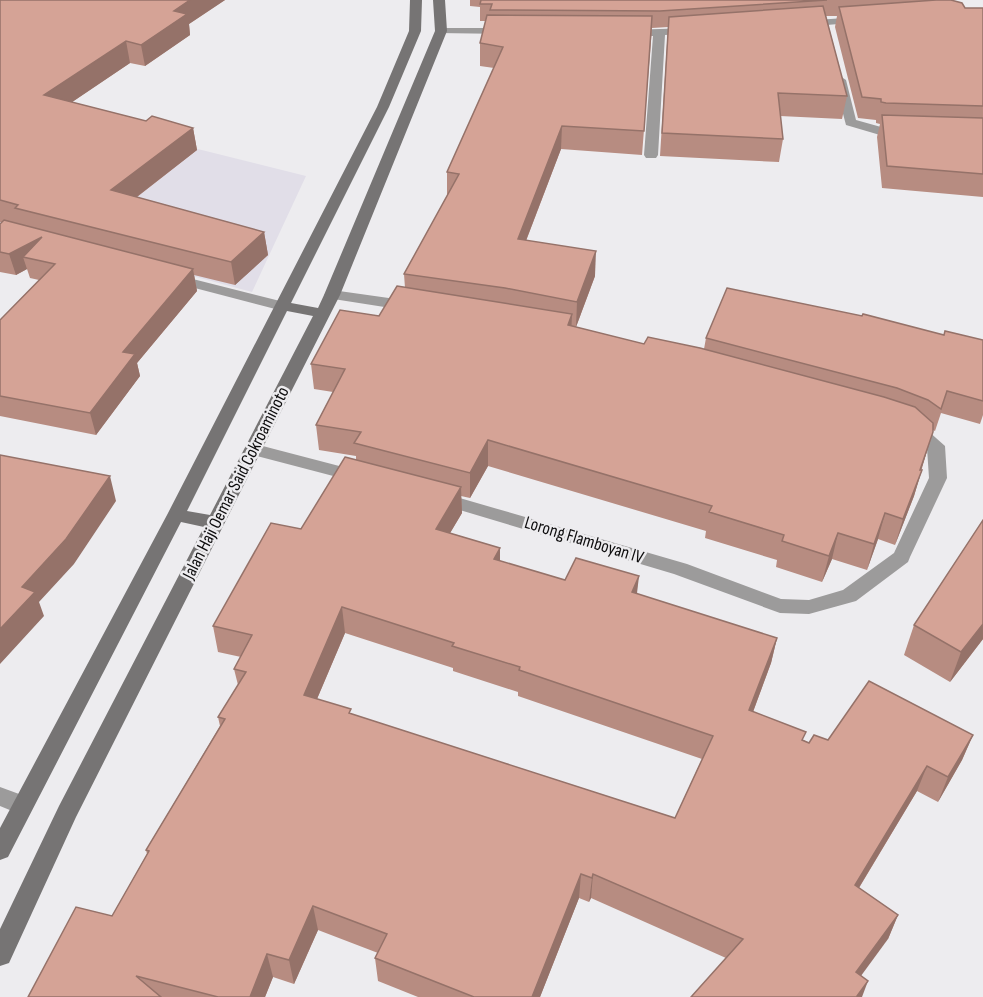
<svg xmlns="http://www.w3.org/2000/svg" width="983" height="997" font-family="'Sofia Sans Condensed',sans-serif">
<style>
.built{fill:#e1dee8}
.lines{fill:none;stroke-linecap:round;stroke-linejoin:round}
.street{fill:#9c9b9b;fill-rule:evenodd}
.secondary{fill:#767474;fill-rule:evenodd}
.wall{fill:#b78c81;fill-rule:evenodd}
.shaded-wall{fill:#957269}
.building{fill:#d5a396;stroke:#957269;stroke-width:1.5;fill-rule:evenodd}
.labels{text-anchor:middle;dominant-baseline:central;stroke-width:5;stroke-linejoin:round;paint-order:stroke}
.street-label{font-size:18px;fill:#0d0c0d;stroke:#edecef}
</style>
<rect width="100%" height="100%" fill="#edecef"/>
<path class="built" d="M 0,95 L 13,103 L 306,176 L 252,292 L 0,224 Z"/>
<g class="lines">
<g class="street">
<path d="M 859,17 L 863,18 L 863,22 L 802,27 L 796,24 L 802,21 Z"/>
<path d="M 441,28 L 508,28 L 514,31 L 508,34 L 437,33 L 437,29 Z"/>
<path d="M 691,28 L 695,29 L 695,33 L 665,35 L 658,155 L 656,158 L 646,158 L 644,155 L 653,36 L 629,36 L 623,33 L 629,30 Z"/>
<path d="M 840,76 L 846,80 L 856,120 L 881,127 L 909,129 L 910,132 L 909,135 L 880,135 L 846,125 L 834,80 Z"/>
<path d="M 173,274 L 288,303 L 291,306 L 283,311 L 168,281 L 166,278 Z"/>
<path d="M 332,290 L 410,301 L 418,306 L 410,311 L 327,298 L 324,295 L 327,292 Z"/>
<path d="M 912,420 L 918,422 L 945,446 L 947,478 L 910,557 L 908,562 L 856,601 L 809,614 L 780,613 L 674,574 L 433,502 L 430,498 L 433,494 L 439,492 L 687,564 L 781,599 L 809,600 L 843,590 L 894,553 L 929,478 L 927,448 L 904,426 L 906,422 Z"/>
<path d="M 255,444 L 366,473 L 369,477 L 366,481 L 360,483 L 249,454 L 246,450 L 249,446 Z"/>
<path d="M 0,787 L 30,798 L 33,805 L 30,812 L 22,815 L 0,806 Z"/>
</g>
<path class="secondary" d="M 410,0 L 422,0 L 421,31 L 389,107 L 291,303 L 318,308 L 324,295 L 435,31 L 433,0 L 445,0 L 447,31 L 340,295 L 76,817 L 9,963 L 0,966 L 0,929 L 59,806 L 204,527 L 181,522 L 8,857 L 0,860 L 0,828 L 167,515 L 377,107 L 409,31 ZM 287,311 L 313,316 L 210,515 L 187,511 Z"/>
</g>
<g class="wall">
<path d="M 0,0 L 225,0 L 189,24 L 190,35 L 145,66 L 130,63 L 72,102 L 146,121 L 193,128 L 197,150 L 137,197 L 264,232 L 268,255 L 235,285 L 194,275 L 197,291 L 137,363 L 140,376 L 96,435 L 0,416 L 0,320 L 39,280 L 30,278 L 27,269 L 16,275 L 0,272 L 0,224 L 2,222 L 0,222 Z"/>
<path d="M 470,0 L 951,0 L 965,8 L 983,8 L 983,197 L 882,188 L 877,137 L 880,124 L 876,123 L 876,120 L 858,118 L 835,27 L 837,16 L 826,16 L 847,96 L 842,119 L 780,116 L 783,139 L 779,162 L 660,156 L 668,27 L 652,28 L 642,155 L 561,149 L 526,241 L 595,276 L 576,327 L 644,344 L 704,349 L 706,338 L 944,335 L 983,340 L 983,415 L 980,424 L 941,413 L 935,431 L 933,430 L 914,496 L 895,545 L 878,539 L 867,570 L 832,559 L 822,582 L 776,567 L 777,560 L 705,538 L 706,531 L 488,466 L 470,498 L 461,496 L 462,513 L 450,533 L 500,548 L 500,561 L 565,580 L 637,594 L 777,638 L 771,663 L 753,712 L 809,743 L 828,740 L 973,735 L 962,760 L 938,802 L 917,791 L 859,888 L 898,915 L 888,939 L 726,958 L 591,898 L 589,902 L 579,898 L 540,997 L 418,997 L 378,981 L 375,958 L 378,953 L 318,930 L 294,984 L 273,977 L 265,997 L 28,997 L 112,916 L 147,854 L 146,850 L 220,726 L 218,717 L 238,685 L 234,669 L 241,657 L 218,652 L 213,626 L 301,529 L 356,460 L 356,456 L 319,450 L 316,425 L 333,392 L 314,389 L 311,364 L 379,316 L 405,288 L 404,274 L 447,196 L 447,172 L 494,68 L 480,66 L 480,43 L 486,21 L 480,21 L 480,7 L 470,6 ZM 345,633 L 453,668 L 453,671 L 518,692 L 518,696 L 702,759 L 675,818 L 352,714 L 317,699 Z"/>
<path d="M 914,625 L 983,639 L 950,682 L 904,655 Z"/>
</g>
<g class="shaded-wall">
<path d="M 190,0 L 225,0 L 189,24 L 190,35 L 145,66 L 141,45 L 174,11 Z"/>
<path d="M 126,41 L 130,63 L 50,117 L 44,95 Z"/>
<path d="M 562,126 L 561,149 L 517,264 L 518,239 Z"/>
<path d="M 193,128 L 197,150 L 116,213 L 111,190 Z"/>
<path d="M 264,232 L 268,255 L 235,285 L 231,262 Z"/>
<path d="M 42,237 L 23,257 L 27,269 L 16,275 L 9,254 Z"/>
<path d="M 596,251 L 595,276 L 576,327 L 577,302 Z"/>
<path d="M 193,269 L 197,291 L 137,363 L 140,376 L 96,435 L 90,413 L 123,352 Z"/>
<path d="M 572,314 L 571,340 L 568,325 Z"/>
<path d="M 933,432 L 913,495 L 922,470 L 914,496 L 895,545 L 903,519 Z"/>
<path d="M 488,440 L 488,466 L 470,498 L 470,473 Z"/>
<path d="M 110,476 L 116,501 L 74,564 L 39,602 L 44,616 L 0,664 L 0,629 L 22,587 Z"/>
<path d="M 461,487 L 462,513 L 437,555 L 436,529 Z"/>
<path d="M 885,513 L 878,539 L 867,570 L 874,544 Z"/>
<path d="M 838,533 L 832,559 L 822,582 L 829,556 Z"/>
<path d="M 500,548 L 500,574 L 494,559 Z"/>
<path d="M 639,576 L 636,602 L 632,592 Z"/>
<path d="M 342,607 L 345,633 L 308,720 L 304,695 Z"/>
<path d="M 983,624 L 983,639 L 950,682 L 961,652 Z"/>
<path d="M 777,638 L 771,663 L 744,736 L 749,710 Z"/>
<path d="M 973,735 L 962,760 L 938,802 L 948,777 Z"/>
<path d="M 927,766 L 917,791 L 846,909 L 855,885 Z"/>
<path d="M 581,874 L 579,898 L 540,997 L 532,997 Z"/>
<path d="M 593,874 L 591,898 L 589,902 L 592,878 Z"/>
<path d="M 313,906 L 318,930 L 294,984 L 289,960 Z"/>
<path d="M 898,915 L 888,939 L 847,995 L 856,972 Z"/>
<path d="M 267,954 L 273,977 L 265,997 L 250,997 Z"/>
<path d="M 868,981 L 862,997 L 856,997 Z"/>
</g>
<g class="building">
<path d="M 0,0 L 190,0 L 174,11 L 187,14 L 141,45 L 126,41 L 44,95 L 146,121 L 152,116 L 193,128 L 111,190 L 264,232 L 231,262 L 15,208 L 18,205 L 0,200 Z"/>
<path d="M 481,0 L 827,0 L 660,11 L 490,10 L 492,4 L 480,4 Z"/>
<path d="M 936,0 L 951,0 L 962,3 L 965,8 L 983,8 L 983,106 L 886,103 L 881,102 L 881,99 L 862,97 L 839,7 Z"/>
<path d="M 823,6 L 847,96 L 778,93 L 783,139 L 662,133 L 669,17 Z"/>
<path d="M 487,15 L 652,16 L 644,131 L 562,126 L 518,239 L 596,251 L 577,302 L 505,288 L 404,274 L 459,174 L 447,172 L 503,47 L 480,43 Z"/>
<path d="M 882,115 L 983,118 L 983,174 L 887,166 Z"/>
<path d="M 4,220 L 193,269 L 123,352 L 135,354 L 90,413 L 0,396 L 0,320 L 55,264 L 23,257 L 42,237 L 9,254 L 0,252 L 0,224 Z"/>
<path d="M 397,286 L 572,314 L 568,325 L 644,344 L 648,337 L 700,348 L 884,397 L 915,407 L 933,423 L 933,432 L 920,470 L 922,470 L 903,519 L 885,513 L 874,544 L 838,533 L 829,556 L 782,541 L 784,535 L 709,512 L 712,506 L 488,440 L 470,473 L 354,443 L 361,432 L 316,425 L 345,369 L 311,364 L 340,310 L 379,316 Z"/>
<path d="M 727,288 L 862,316 L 863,314 L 944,335 L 945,331 L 983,340 L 983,401 L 947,391 L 941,409 L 928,400 L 897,388 L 706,338 Z"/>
<path d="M 0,455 L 110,476 L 66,539 L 22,587 L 35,592 L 0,629 Z"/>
<path d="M 345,457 L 461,487 L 436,529 L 500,548 L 494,559 L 565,580 L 576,558 L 639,576 L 632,592 L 777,638 L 749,710 L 806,732 L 802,740 L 809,743 L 814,735 L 828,740 L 869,681 L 973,735 L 948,777 L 927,766 L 855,885 L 898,915 L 856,972 L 868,981 L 857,996 L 857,997 L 691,997 L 743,939 L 593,874 L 592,878 L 581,874 L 532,997 L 474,997 L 375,958 L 387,934 L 313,906 L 289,960 L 267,954 L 250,997 L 218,997 L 136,976 L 161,997 L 28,997 L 76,907 L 112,916 L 149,851 L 146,850 L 225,719 L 218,717 L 246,672 L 234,669 L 252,635 L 213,626 L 271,523 L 301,529 ZM 342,607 L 454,643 L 452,646 L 520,667 L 519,670 L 713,736 L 675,818 L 349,713 L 351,709 L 304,695 Z"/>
<path d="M 983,520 L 983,624 L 961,652 L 914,625 Z"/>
</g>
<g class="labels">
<g class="street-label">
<text transform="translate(236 483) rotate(-63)">Jalan Haji Oemar Said Cokroaminoto</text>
<text transform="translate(584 540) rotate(17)">Lorong Flamboyan IV</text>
</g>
</g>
</svg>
